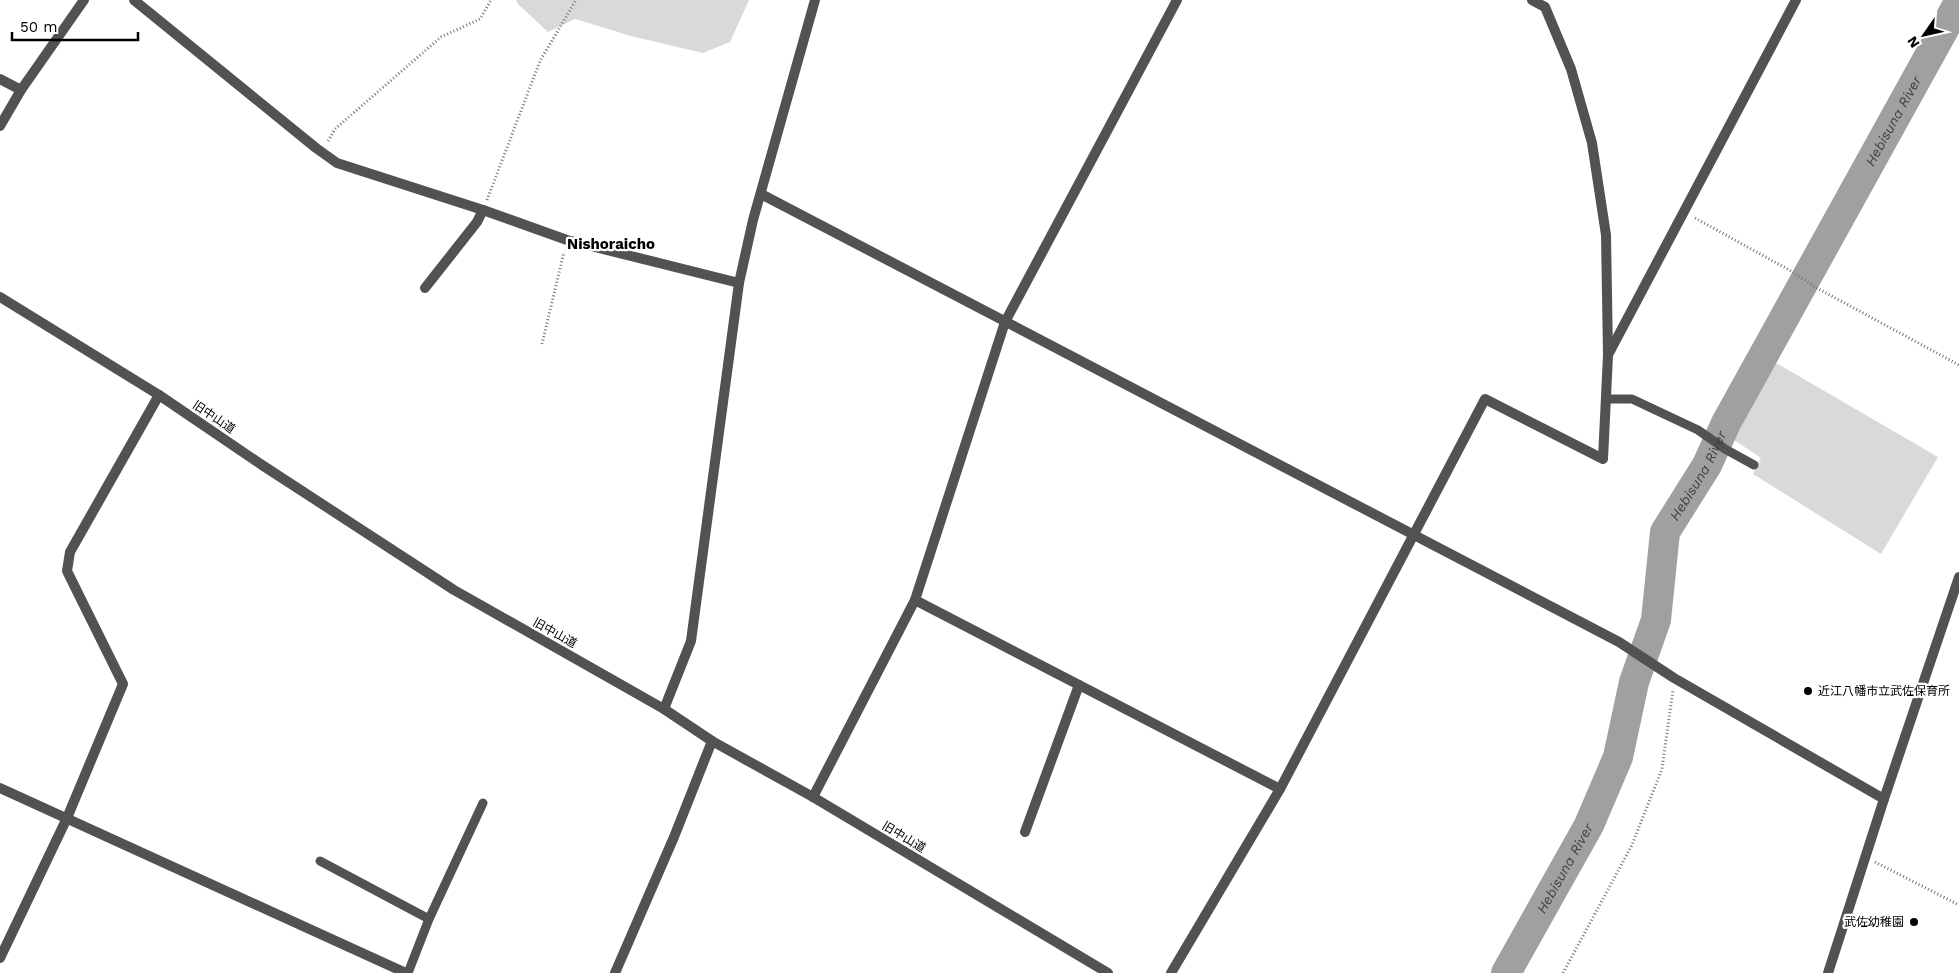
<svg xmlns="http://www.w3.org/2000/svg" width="1959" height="973" font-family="'Work Sans','Noto Sans JP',sans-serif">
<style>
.green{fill:#d9d9d9}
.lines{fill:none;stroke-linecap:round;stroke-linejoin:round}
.river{stroke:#a0a0a0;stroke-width:30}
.path{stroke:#747474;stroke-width:3;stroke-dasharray:1 2.5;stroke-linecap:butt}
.lane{stroke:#525252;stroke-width:9}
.street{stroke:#525252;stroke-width:10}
.poi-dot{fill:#000;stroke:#fff;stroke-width:2}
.labels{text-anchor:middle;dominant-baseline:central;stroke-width:4.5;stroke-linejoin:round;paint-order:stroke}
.street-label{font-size:12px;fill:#000;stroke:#fff}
.poi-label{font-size:12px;fill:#000;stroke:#fff;text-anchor:start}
.water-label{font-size:14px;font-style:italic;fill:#414141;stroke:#fff}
.quarter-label{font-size:15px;font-weight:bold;fill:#000;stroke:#fff}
</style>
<rect width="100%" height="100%" fill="#fff"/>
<g class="green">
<path d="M 516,0 L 749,0 L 730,42 L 703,53 L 631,36 L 575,19 L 548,32 L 518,4 Z"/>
<path d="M 1771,360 L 1938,457 L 1881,554 L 1753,474 L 1761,458 L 1731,438 Z"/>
</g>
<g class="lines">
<path class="river" id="s1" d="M 1506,973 L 1589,825 L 1618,757 L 1634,682 L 1656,620 L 1665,532 L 1707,465 L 1726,423 L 1959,2"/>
<g class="path">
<path d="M 328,141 L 335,129 L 441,37 L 480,19 L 491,0"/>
<path d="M 487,200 L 540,61 L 576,0"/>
<path d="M 1695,218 L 1791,271 L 1815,287 L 1959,365"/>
<path d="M 542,344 L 564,252"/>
<path d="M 1875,862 L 1959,905"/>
<path d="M 1563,973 L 1632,845 L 1662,769 L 1673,690"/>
</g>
<g class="lane">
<path d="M 1606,399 L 1632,399 L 1698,430 L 1725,449 L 1754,465"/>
<path d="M 320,861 L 429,919"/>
<path d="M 408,973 L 429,919 L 483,803"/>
</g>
<g class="street">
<path d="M 134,0 L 316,148 L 337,163 L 483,210 L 567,240 L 739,283"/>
<path d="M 1532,0 L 1545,7 L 1571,69 L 1592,143 L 1606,235 L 1608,354"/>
<path d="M 0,79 L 21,90 L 84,0"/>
<path d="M 0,126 L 21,90"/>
<path d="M 761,194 L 1619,642 L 1674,678 L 1884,799"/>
<path d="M 425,288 L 477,222 L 483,210"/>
<path d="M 0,297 L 159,395 L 262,465 L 454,590 L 664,709 L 712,741 L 813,797 L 1108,973"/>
<path d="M 915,600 L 1280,789"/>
<path d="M 664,709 L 691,641 L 739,283 L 753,220 L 815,0"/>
<path d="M 0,788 L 406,973"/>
<path d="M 813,797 L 915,600 L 1005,322 L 1177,0"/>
<path d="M 1025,832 L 1079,685"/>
<path d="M 0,958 L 67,818 L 123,684 L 67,571 L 70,552 L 159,395"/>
<path d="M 615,973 L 674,837 L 712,741"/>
<path d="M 1171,973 L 1280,789 L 1485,399 L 1603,459 L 1608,355 L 1796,0"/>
<path d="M 1828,973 L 1884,799 L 1959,577"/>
</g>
</g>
<g class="poi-dot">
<circle cx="1808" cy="691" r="5"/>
<circle cx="1914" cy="922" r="5"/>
</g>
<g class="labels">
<g class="street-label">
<text transform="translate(214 417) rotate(34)">旧中山道</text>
<text transform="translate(555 633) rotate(29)">旧中山道</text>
<text transform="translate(904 837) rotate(31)">旧中山道</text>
</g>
<g class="poi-label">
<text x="1818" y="691">近江八幡市立武佐保育所</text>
<text x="1904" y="922" text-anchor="end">武佐幼稚園</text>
</g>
<g class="water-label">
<text stroke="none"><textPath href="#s1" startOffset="945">Hebisuna River</textPath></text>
<text stroke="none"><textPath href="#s1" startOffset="540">Hebisuna River</textPath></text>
<text stroke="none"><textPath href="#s1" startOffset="120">Hebisuna River</textPath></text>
</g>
<g class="quarter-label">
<text x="611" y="244">Nishoraicho</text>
</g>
</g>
<g transform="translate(1924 35) rotate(236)" stroke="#ffffff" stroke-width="4" paint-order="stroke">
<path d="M0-4L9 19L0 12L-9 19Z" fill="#000000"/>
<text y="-8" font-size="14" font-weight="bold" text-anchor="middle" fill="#000000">N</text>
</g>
<path d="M12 32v8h126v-8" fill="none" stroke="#000000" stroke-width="2.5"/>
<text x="20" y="32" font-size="15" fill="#000000" stroke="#ffffff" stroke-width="4" paint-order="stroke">50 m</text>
</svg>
